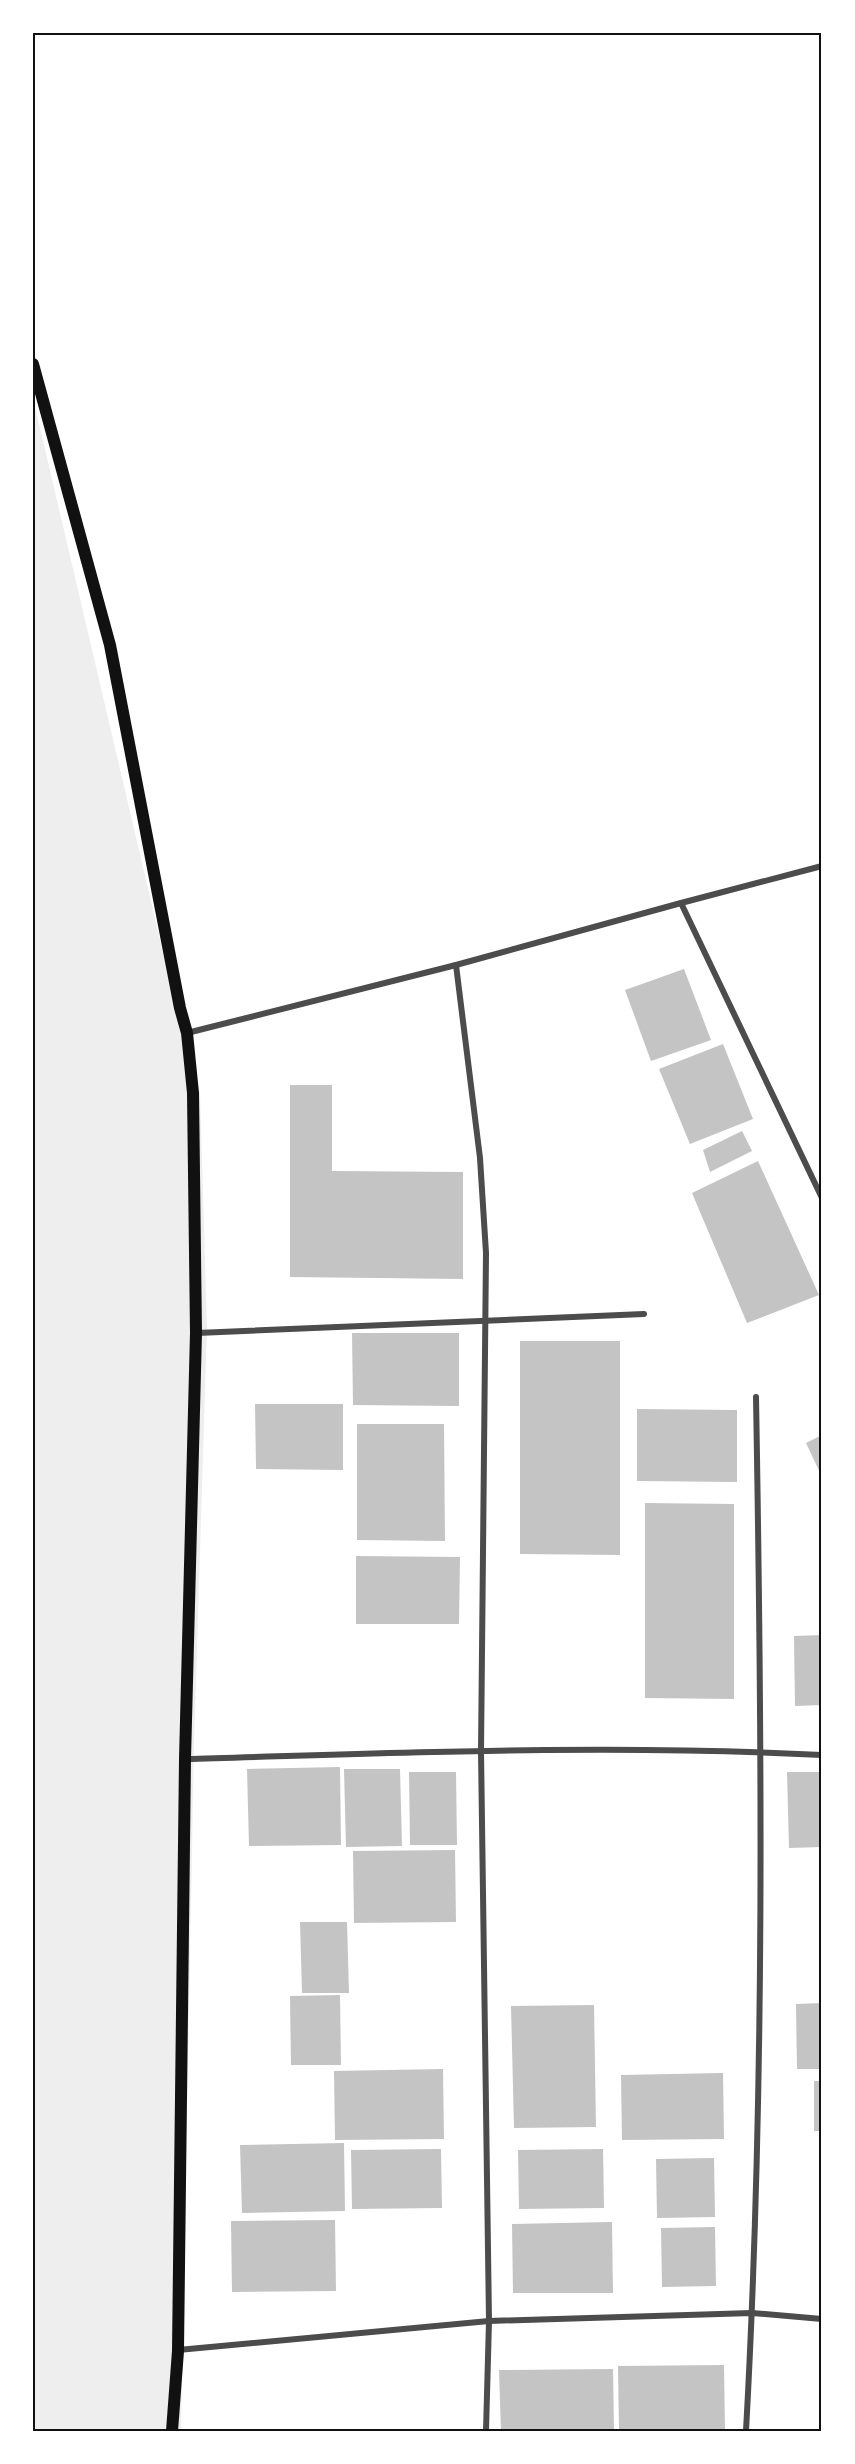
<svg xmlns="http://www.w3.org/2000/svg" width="855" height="2464" font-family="Karla,sans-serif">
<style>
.green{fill:#eee}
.building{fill:#c4c4c4}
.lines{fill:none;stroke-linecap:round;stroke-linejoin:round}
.minor{stroke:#4c4c4c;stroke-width:6}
.secondary{stroke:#111;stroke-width:12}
.neatline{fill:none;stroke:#111;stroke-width:2}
</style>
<rect width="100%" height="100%" fill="#fff"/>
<path class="green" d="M 33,398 L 184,1042 L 200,1093 L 207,1328 L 194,1745 L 181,2431 L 33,2431 Z"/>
<g class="building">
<path d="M 684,969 L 711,1040 L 651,1061 L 625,990 Z"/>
<path d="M 723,1044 L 753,1119 L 690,1144 L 659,1069 Z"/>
<path d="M 290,1085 L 332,1085 L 332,1171 L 463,1172 L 463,1279 L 290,1277 Z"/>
<path d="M 742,1131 L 752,1151 L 710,1172 L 703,1150 Z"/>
<path d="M 758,1161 L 819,1295 L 747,1323 L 692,1193 Z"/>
<path d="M 352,1333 L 459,1333 L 459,1406 L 353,1405 Z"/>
<path d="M 520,1341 L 620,1341 L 620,1555 L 520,1554 Z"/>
<path d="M 255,1404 L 343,1404 L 343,1470 L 256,1469 Z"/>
<path d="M 637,1409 L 737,1410 L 737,1482 L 637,1481 Z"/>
<path d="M 357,1424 L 444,1424 L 445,1541 L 357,1540 Z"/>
<path d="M 822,1435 L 822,1477 L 806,1443 Z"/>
<path d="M 645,1503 L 734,1504 L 734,1699 L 645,1698 Z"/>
<path d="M 356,1556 L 460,1557 L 459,1624 L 356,1624 Z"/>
<path d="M 822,1635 L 822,1705 L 795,1706 L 794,1636 Z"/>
<path d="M 340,1767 L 341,1845 L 249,1846 L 247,1769 Z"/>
<path d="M 344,1769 L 400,1769 L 402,1846 L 346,1847 Z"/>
<path d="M 409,1772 L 456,1772 L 457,1845 L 410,1845 Z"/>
<path d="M 787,1772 L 822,1772 L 822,1847 L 789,1848 Z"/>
<path d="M 455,1850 L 456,1922 L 354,1923 L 353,1851 Z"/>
<path d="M 300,1922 L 347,1922 L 349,1993 L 302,1993 Z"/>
<path d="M 340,1995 L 341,2065 L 291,2065 L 290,1996 Z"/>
<path d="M 822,2003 L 822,2069 L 797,2069 L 796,2004 Z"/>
<path d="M 594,2005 L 596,2127 L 514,2128 L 511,2006 Z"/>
<path d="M 443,2069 L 444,2139 L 335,2140 L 334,2071 Z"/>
<path d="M 723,2073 L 724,2139 L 622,2140 L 621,2075 Z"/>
<rect x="814" y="2081" width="8" height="50"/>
<path d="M 344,2143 L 345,2211 L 242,2213 L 240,2145 Z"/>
<path d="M 441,2149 L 442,2208 L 352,2209 L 351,2150 Z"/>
<path d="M 603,2149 L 604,2208 L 519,2209 L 518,2150 Z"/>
<path d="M 714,2158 L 715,2217 L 657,2218 L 656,2159 Z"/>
<path d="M 335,2220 L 336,2291 L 232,2292 L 231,2221 Z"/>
<path d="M 612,2222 L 613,2293 L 513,2293 L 512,2224 Z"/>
<path d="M 715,2227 L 716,2286 L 662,2287 L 661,2228 Z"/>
<path d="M 724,2365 L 725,2431 L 619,2431 L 618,2366 Z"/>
<path d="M 613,2369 L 614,2431 L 501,2431 L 499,2370 Z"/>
</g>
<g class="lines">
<g class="minor">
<path d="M 681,903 L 822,866"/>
<path d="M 456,965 L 480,1158 L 486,1253 L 481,1751 L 489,2321 L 486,2431"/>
<path d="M 187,1033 L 456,965 L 681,903 L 822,1198"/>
<path d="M 197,1333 L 644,1314"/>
<path d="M 185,1759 C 397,1753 610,1744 822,1755"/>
<path d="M 178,2350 L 489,2321 L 752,2313 L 822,2319"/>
<path d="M 746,2431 C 765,2087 762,1742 756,1397"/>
</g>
<path class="secondary" d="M 33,364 L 110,645 L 180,1008 L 187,1033 L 193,1093 L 196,1333 L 185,1759 L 178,2351 L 172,2431"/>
</g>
<rect width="855" height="2464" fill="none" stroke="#ffffff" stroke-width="69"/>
<rect x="34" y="34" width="786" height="2396" class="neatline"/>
</svg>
